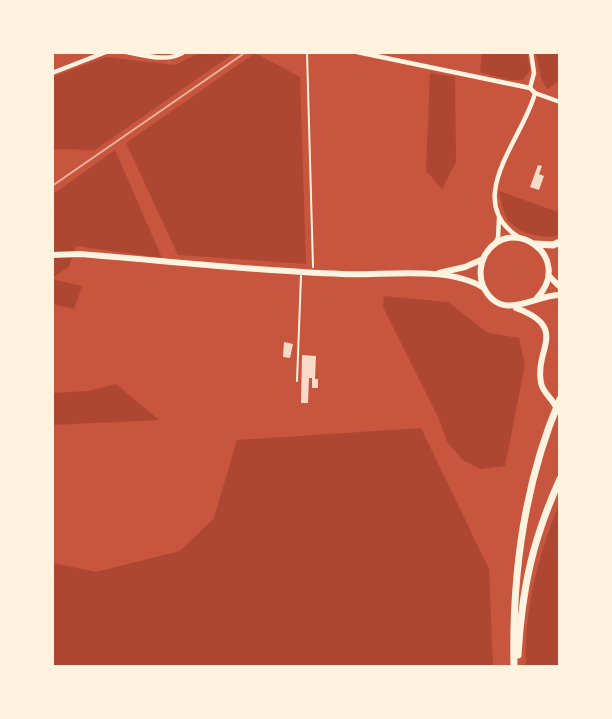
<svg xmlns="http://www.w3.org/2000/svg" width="612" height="719" font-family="Cabin,sans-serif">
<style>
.green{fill:#ae4732}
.building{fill:#f7dbc8}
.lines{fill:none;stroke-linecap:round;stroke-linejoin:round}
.path{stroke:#fff3e0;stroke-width:2}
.service{stroke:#fff3e0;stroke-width:2}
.minor{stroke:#fff3e0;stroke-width:4.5}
.secondary{stroke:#fff3e0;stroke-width:6}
.primary{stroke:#fff3e0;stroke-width:7}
.rail{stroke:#e9b49f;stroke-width:2}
</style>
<rect width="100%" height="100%" fill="#c8553d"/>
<g class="green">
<path d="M 199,53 L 234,53 L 95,150 L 53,149 L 53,77 L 105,57 L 175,65 Z"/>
<path d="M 255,53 L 300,77 L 306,264 L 178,255 L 126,143 Z"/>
<path d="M 482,53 L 527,53 L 530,70 L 523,80 L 508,80 L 480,72 Z"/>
<path d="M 536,53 L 559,53 L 559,81 L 547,89 L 541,78 Z"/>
<path d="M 430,73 L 455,77 L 456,162 L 442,189 L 426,171 Z"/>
<path d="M 115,150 L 162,258 L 76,246 L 69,267 L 53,277 L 53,194 Z"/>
<path d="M 499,191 L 558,212 L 559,208 L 559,235 C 543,240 517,233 507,219 C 503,211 501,200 499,191 Z"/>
<path d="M 52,279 L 82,286 L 74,309 L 53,304 Z"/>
<path d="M 384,296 L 448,302 L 488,333 L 519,338 L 525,365 L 505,466 L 480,469 L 463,460 L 447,442 L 439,419 L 383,307 Z"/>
<path d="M 116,384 L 159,420 L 53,425 L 53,393 L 88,391 Z"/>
<path d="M 421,428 L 489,569 L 493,666 L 53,666 L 53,563 L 96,572 L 180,551 L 214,518 L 237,440 Z"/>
<path d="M 559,504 L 559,666 L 526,666 C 523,611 539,554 559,504 Z"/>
</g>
<g class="building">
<path d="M 538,165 L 542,166 L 539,174 L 544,176 L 539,190 L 530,187 Z"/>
<path d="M 284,342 L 293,344 L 290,358 L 283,357 Z"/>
<path d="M 302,355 L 316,356 L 315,379 L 318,379 L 318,388 L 312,388 L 312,378 L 309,378 L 308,403 L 301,403 Z"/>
</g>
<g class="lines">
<path class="path" d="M 307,52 L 313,267"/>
<path class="service" d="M 297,381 L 301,276"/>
<g class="minor">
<path d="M 126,52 C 144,55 168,63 184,52"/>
<path d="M 357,52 L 530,88"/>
<path d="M 52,73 L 106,52"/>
<path d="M 530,88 L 534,73 L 531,52"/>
<path d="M 530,88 L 535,93 L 560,102"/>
<path d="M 520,238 C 460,201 524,138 535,93"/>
<path d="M 495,243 L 498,238 L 499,218"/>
</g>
<g class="secondary">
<path d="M 52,255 L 80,254 C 167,261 255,271 342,274 C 384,276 448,265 484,288"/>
<path d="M 439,273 L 465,267 L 483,259"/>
<path d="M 549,276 L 560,287"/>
<path d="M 537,298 C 575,257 511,212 485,255 C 480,264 479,276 483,286 C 501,324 533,295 560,295"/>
<path d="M 516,308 C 570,328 534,349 541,383 C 543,393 552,398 556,407"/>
</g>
<g class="primary">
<path d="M 535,244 L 553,245 L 560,242"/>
<path d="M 518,655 C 522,589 532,541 560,479"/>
<path d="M 514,666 C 512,575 524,483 560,399"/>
</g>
<path class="rail" d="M 52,186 L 246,52"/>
</g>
<rect width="612" height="719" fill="none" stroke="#fff3e0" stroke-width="108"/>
</svg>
